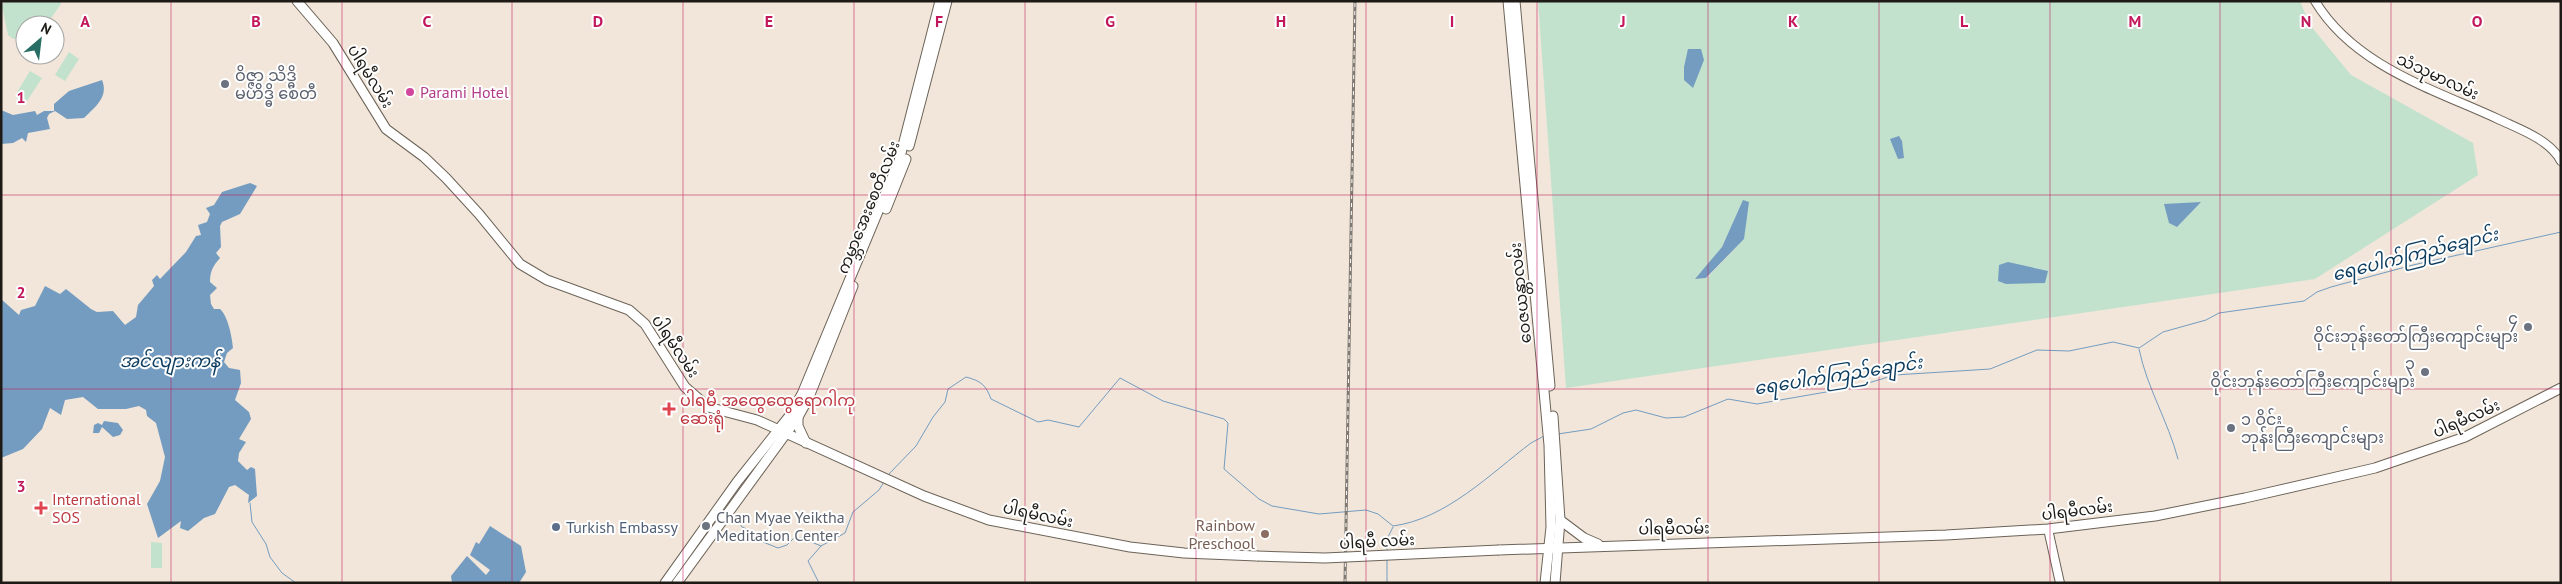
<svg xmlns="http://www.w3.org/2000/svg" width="2562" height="584" font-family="'PT Sans','Noto Sans Myanmar',sans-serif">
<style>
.green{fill:#c2e2ce;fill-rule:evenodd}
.water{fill:#749cc0}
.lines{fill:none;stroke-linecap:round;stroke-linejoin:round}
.stream{stroke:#749cc0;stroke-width:1}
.secondary-casing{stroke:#6c6358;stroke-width:10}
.primary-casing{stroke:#6c6358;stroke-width:11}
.secondary{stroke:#fff;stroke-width:8}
.primary{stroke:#fff;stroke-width:9}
.rail-casing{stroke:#807971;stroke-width:3}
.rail{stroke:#fff;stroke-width:1;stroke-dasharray:4;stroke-linecap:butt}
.primary-bridge-casing{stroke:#6c6358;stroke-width:11;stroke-linecap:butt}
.primary-bridge{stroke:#fff;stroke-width:9}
.grid{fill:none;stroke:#c2185b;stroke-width:1;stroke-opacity:0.55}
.worship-dot{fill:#6b7280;stroke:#fff;stroke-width:2}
.hotel-dot{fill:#d1479c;stroke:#fff;stroke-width:2}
.health-dot{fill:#e0444e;stroke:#fff;stroke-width:2}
.service-dot{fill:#5c6f8a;stroke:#fff;stroke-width:2}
.education-dot{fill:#8d6e63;stroke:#fff;stroke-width:2}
.labels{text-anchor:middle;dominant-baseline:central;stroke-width:4;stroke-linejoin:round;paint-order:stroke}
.worship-label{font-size:16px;fill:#5b616d;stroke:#fff;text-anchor:start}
.street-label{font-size:16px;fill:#1e1b16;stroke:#fff}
.hotel-label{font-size:16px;fill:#b23c85;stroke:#fff;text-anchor:start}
.health-label{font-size:16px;fill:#be3a42;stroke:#fff;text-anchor:start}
.education-label{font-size:16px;fill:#785e54;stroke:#fff;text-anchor:end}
.service-label{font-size:16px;fill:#4e5e75;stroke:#fff;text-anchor:start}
.water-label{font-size:18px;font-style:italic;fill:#0c3c5f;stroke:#fff}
.grid-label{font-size:16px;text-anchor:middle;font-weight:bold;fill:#c2185b;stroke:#fff;stroke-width:4;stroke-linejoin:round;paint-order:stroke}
</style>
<rect width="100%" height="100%" fill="#f1e6d9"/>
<g class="green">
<path d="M 5,1 L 60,1 L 61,4 L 46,25 L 25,25 L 25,37 L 13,39 L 8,35 L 2,6 Z"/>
<path d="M 1538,1 L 2300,1 L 2310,25 L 2351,75 L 2473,143 L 2478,175 L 2315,279 L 1566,388 ZM 1743,201 L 1744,239 L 1707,278 L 1696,279 L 1722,247 Z"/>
<path d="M 69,52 L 79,59 L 65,81 L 55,75 Z"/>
<path d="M 30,71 L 42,78 L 27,101 L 16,94 Z"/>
<path d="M 151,542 L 162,543 L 162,568 L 151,568 Z"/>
</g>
<g class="water">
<path d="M 1688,49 L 1701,49 L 1704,60 L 1693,88 L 1684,80 L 1684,67 Z"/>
<path d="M 102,80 C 109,97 95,107 84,118 L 67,119 L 55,111 L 49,114 L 47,118 L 50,129 L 28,133 L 26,142 L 22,138 L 13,143 L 1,144 L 1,110 L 13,115 L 35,111 L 37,115 L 44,111 L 54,111 L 54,104 L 69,91 Z"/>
<path d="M 1899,136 L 1902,141 L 1904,158 L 1898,159 L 1890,139 Z"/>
<path d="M 250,183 L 257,186 L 240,214 L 222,222 L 220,226 L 221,247 L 216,253 L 220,258 C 213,266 210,271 210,282 L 217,288 L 210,295 L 211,304 L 214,309 L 220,309 C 228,316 232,337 233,348 L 227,353 L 224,362 L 229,368 L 240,370 L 241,383 L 235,400 L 249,412 L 251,419 L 239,439 L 246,442 L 239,453 L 238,461 L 247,470 L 251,467 L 255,469 L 257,496 L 248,503 L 249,495 L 235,485 L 229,487 L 215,514 L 204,518 L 188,531 L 180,528 L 181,521 L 158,538 L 147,504 L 160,481 L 165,457 L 156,423 L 147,416 L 146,410 L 139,406 L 126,409 L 98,409 L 83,397 L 65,400 L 61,415 L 50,408 L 42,429 L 23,449 L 1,458 L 1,299 L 19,315 L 21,310 L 35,306 L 45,286 L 60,294 L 66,289 L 91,309 L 97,312 L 113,311 L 125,325 L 136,317 L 138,305 L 154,286 L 152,280 L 157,275 L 160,279 L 186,252 L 196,236 L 201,235 L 198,225 L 207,222 L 210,214 L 206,208 L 214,205 L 222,192 Z"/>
<path d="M 1743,200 L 1749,202 L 1744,239 L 1706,278 L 1695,279 L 1722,247 Z"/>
<path d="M 2201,202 L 2177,227 L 2169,223 L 2164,204 Z"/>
<path d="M 2008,262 L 2048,271 L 2045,283 L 2006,284 L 1998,281 L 1999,265 Z"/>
<path d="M 104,421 L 118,423 L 123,430 L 120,435 L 113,437 L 102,427 L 99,433 L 93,433 L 94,425 L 98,423 L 102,425 Z"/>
<path d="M 490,526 L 521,546 L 526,572 L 519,583 L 452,583 L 451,576 L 467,556 L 486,575 L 490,570 L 470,555 L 476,542 L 479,544 Z"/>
</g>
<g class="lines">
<g class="stream">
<path d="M 2139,349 C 2147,388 2168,421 2178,459"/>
<path d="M 1558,434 L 1591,429 L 1623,413 L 1636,410 L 1666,418 L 1684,417 L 1728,399 L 1757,404 L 1855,387 L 1895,375 L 1990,369 L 2037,350 L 2069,351 L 2113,342 L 2139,348 L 2163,332 L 2206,320 L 2219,313 L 2304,301 L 2317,292 L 2331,287 L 2413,265 L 2561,232"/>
<path d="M 887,476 L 916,446 L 933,417 L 945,402 L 948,389 L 966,377 C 981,381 986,385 991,399 L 1038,422 L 1048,420 L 1079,427 L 1120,378 L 1163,401 L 1224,419 L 1228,423 L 1224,469 L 1259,499 L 1272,506 L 1319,514 L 1366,510 L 1378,514 L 1393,526 C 1446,519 1490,474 1531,443 L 1544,436"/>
<path d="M 250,503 L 252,522 L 266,544 L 270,557 L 282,573 L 296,583"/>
<path d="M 733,514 L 742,527 L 757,533 L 763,542 L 778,548 L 787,545 L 794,538 L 802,538 L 821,546 L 845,533 L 853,512 L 879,490 L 884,482"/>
<path d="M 1387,552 L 1387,539 L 1393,527"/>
<path d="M 819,583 L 808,561 L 821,546"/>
<path d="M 1387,583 L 1387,558"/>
</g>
<g class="secondary-casing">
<g id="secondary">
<path d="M 2315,1 C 2354,66 2433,89 2498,119 C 2519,129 2549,139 2561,161"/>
<path d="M 2048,529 L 2060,583"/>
</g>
</g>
<g class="primary-casing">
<g id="primary">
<path d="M 297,1 L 333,43 L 386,129 L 424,157 L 446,178 L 479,214 L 520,264 L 547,280 L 629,310 L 645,324 L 685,387 L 708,407 L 757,420 L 924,496 L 989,520 L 1130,547 L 1184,553 L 1257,556"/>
<path d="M 1508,1 L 1549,445 L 1551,527 L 1545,583"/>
<path d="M 1515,1 L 1550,386"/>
<path d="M 909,146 L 947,1"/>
<path d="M 886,209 L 906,159"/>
<path d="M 1553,416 L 1560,520 L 1555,583"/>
<path d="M 798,417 L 798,426 L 806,443"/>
<path d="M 1560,520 L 1584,538 L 1598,544"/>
<path d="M 1499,550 L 1946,535 L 2048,529 L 2155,516 L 2245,498 L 2375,468 L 2465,437 L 2561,388"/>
<path d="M 665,583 L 737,482 L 791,414 L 802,394 L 899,161 L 940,1"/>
<path d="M 677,583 L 798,417 L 809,397 L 853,286"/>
</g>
</g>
<use href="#secondary" class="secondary"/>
<use href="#primary" class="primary"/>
<g class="rail-casing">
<path id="rail" d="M 1345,583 L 1355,1"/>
</g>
<use href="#rail" class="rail"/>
<g class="primary-bridge-casing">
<path id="primary-bridge" d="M 1257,556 L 1325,558 L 1499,550"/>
</g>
<use href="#primary-bridge" class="primary-bridge"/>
</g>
<path class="grid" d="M 171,1 L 171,583M 342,1 L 342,583M 512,1 L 512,583M 683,1 L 683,583M 854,1 L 854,583M 1025,1 L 1025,583M 1196,1 L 1196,583M 1366,1 L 1366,583M 1537,1 L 1537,583M 1708,1 L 1708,583M 1879,1 L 1879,583M 2050,1 L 2050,583M 2220,1 L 2220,583M 2391,1 L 2391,583M 1,195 L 2561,195M 1,389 L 2561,389"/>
<g class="worship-dot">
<circle cx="225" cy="84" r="5"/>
<circle cx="2528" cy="327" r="5"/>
<circle cx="2425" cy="372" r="5"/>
<circle cx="2231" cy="428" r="5"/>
<circle cx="706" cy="526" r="5"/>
</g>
<circle class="hotel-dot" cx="410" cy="92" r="5"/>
<g class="health-dot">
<path d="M666.5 401.5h5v5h5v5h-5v5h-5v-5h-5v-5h5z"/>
<path d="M38.5 500.5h5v5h5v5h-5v5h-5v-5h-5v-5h5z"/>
</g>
<circle class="service-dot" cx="556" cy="527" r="5"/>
<circle class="education-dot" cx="1265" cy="534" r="5"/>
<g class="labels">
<g class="worship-label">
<text x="235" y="75">ဝိဇ္ဇာ သိဒ္ဓိ<tspan x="235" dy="18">မဟိဒ္ဓိ စေတီ</tspan></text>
<text x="2518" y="318" text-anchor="end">၄<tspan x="2518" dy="18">ဝိုင်းဘုန်းတော်ကြီးကျောင်းများ</tspan></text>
<text x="2415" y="363" text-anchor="end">၃<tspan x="2415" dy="18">ဝိုင်းဘုန်းတော်ကြီးကျောင်းများ</tspan></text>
<text x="2241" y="419">၁ ဝိုင်း<tspan x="2241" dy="18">ဘုန်းကြီးကျောင်းများ</tspan></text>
<text x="716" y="517">Chan Myae Yeiktha<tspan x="716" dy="18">Meditation Center</tspan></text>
</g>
<g class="street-label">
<text transform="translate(371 76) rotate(58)">ပါရမီလမ်း</text>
<text transform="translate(2438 76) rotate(25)">သံသုမာလမ်း</text>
<text transform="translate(868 207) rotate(-68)">ကမ္ဘာအေးစေတီလမ်း</text>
<text transform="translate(1520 293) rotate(-96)">ဝေဇယန္တာလမ်း</text>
<text transform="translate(676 346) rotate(56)">ပါရမီလမ်း</text>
<text transform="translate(2466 418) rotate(-24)">ပါရမီလမ်း</text>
<text transform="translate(2077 510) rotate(-7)">ပါရမီလမ်း</text>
<text transform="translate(1038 514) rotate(12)">ပါရမီလမ်း</text>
<text transform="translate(1674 528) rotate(-1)">ပါရမီလမ်း</text>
<text transform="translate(1377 541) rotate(-3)">ပါရမီ လမ်း</text>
</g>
<g class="hotel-label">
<text x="420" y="92">Parami Hotel</text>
</g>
<g class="health-label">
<text x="680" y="400">ပါရမီ အထွေထွေရောဂါကု<tspan x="680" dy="18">ဆေးရုံ</tspan></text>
<text x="52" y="499">International<tspan x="52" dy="18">SOS</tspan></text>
</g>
<g class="education-label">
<text x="1255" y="525">Rainbow<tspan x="1255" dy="18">Preschool</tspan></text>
</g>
<g class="service-label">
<text x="566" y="527">Turkish Embassy</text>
</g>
<g class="water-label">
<text transform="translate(2415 254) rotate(-14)">ရေပေါက်ကြည်ချောင်း</text>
<text x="170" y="360">အင်လျားကန်</text>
<text transform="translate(1838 375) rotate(-9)">ရေပေါက်ကြည်ချောင်း</text>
</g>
</g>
<g class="grid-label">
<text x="85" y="27">A</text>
<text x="256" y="27">B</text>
<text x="427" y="27">C</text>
<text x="598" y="27">D</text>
<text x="769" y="27">E</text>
<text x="939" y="27">F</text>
<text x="1110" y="27">G</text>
<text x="1281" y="27">H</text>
<text x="1452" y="27">I</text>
<text x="1623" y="27">J</text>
<text x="1793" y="27">K</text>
<text x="1964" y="27">L</text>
<text x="2135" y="27">M</text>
<text x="2306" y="27">N</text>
<text x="2477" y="27">O</text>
<text x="21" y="103">1</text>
<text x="21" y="298">2</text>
<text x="21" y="492">3</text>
</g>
<rect width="2562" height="584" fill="none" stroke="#1e1b16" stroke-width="5"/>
<g transform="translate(40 40) rotate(28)"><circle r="24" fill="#ffffff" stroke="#a5a4a2"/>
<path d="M0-4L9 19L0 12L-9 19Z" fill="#266e65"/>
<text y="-8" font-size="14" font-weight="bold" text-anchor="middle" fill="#1e1b16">N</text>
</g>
</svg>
